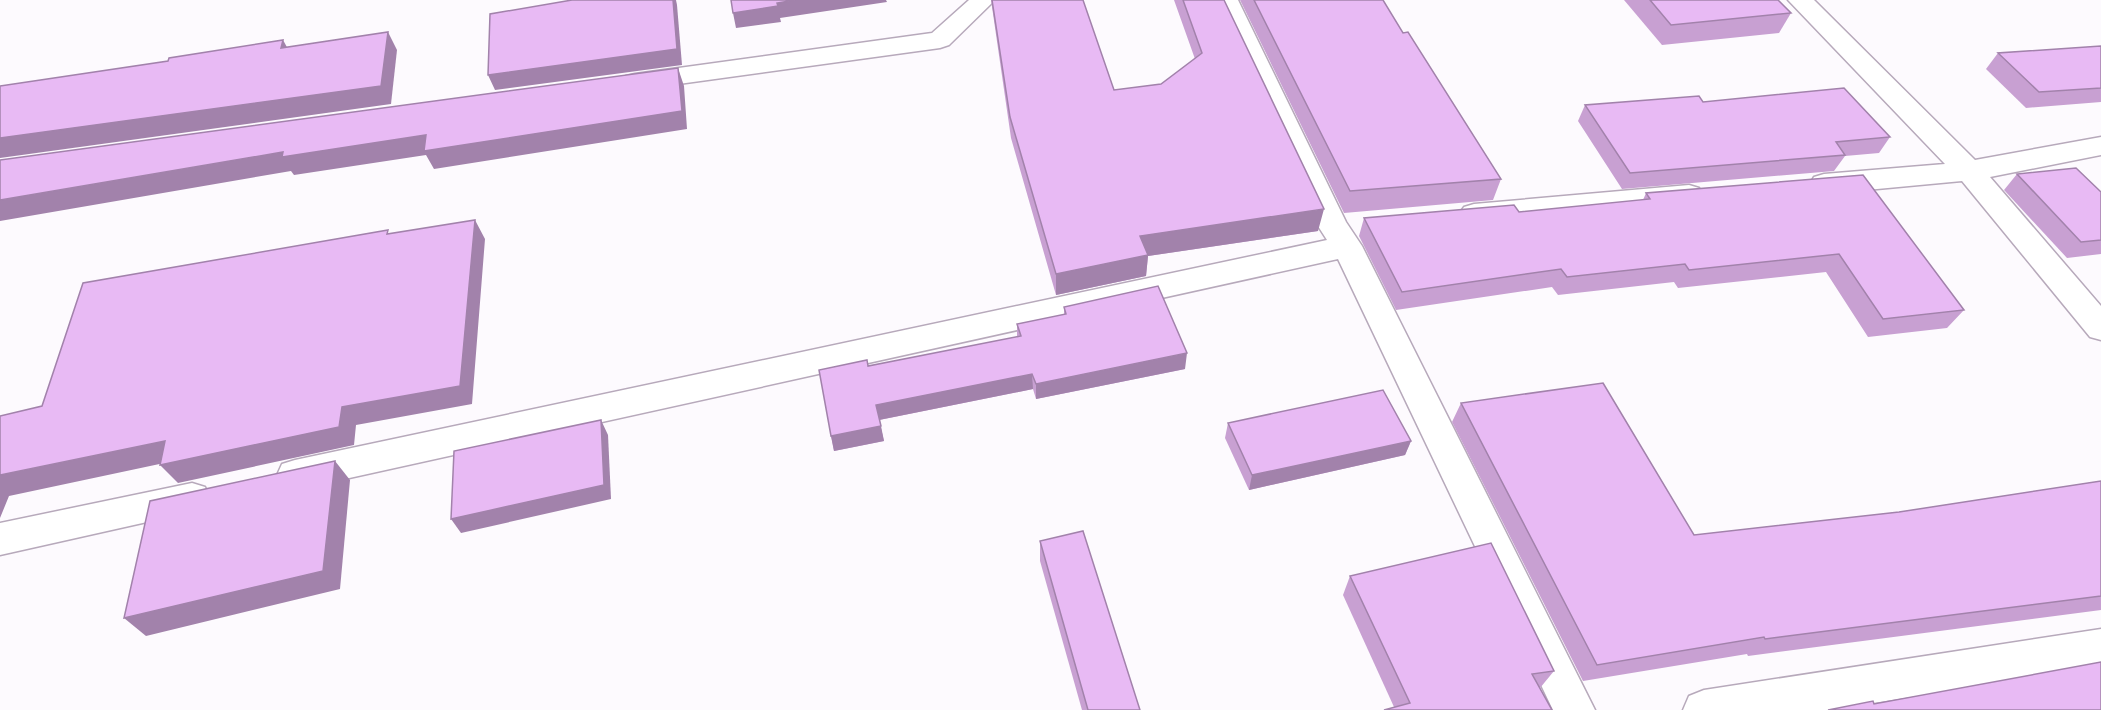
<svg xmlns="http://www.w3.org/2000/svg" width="2101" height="710" font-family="Lato,sans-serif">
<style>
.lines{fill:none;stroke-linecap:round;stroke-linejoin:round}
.street-casing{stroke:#b7a9bb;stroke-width:3}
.street{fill:#fff;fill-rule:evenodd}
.wall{fill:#c8a0d2}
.shaded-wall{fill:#a282ab}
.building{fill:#e8baf4;stroke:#a282ab;stroke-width:1.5}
</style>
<rect width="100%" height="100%" fill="#fdfafe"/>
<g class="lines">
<g class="street-casing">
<g id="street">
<path d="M 969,0 L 995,0 L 949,45 L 940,48 L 635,90 L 626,88 L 622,82 L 626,76 L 635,74 L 932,33 Z"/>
<path d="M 1214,0 L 1238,0 L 1346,222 L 1362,246 L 1595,710 L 1553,710 L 1338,259 L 295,490 L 282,486 L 277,475 L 282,464 L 295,460 L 1327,240 L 1318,226 Z"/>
<path d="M 1788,0 L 1814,0 L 1975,160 L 2101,137 L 2101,155 L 1990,177 L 2101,306 L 2101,340 L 2090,337 L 1962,181 L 1824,194 L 1814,191 L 1810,184 L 1814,177 L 1824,174 L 1945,164 Z"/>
<path d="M 1689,185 L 1699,188 L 1704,195 L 1699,202 L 1689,205 L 1474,224 L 1464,221 L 1459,214 L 1464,207 L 1474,204 Z"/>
<path d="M 192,483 L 205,487 L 210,498 L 205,509 L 0,555 L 0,523 Z"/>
<path d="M 2101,629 L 2101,667 L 1829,710 L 1683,710 L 1689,696 L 1704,690 Z"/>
</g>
</g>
<use href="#street" class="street"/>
</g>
<g class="wall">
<path d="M 991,0 L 1083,0 L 1114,90 L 1161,84 L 1195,59 L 1174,0 L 1224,0 L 1318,231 L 1148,256 L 1146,276 L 1056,295 L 1011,138 Z"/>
<path d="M 1240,0 L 1383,0 L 1403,33 L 1501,179 L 1493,200 L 1344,213 Z"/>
<path d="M 1624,0 L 1778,0 L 1791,13 L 1779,33 L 1662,45 Z"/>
<path d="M 2101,46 L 2101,102 L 2026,108 L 1986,69 L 1998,53 Z"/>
<path d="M 1703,102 L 1890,137 L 1879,153 L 1845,156 L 1834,171 L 1622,189 L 1578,121 L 1585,105 Z"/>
<path d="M 2017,174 L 2101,192 L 2101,254 L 2067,258 L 2004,190 Z"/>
<path d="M 1863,175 L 1964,310 L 1947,328 L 1868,337 L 1826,272 L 1678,288 L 1674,282 L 1558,295 L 1552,287 L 1396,310 L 1359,236 L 1364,218 L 1519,212 L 1643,200 L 1646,193 Z"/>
<path d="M 1064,307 L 1185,369 L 1036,399 L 1033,389 L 879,420 L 884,441 L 834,451 L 831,436 L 868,366 L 1017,337 L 1017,324 L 1064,315 Z"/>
<path d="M 1461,403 L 1694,535 L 1899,512 L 2101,481 L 2101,610 L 1748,656 L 1747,654 L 1583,681 L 1452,422 Z"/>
<path d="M 1228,423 L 1411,441 L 1405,455 L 1249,490 L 1225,438 Z"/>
<path d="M 1040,541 L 1140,710 L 1082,710 L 1040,561 Z"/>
<path d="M 1350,576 L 1554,671 L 1540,688 L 1394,707 L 1343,595 Z"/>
</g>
<g class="shaded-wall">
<path d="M 673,0 L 676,0 L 677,5 L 682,65 L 495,90 L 488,75 Z"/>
<path d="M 795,0 L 886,0 L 887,2 L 780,18 L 781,22 L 736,28 L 733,13 L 777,3 Z"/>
<path d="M 388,32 L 397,50 L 391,104 L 0,158 L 0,138 Z"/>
<path d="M 283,40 L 293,58 L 281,48 Z"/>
<path d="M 678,68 L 684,86 L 687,129 L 434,169 L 426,155 L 294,175 L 291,171 L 0,221 L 0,200 L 283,152 Z"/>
<path d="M 1324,209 L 1318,231 L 1148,256 L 1146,276 L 1056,295 L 1056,274 L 1140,236 Z"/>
<path d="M 475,220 L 485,239 L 472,404 L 356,425 L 354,445 L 178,483 L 160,465 L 342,407 Z"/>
<path d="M 1187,353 L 1185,369 L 1036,399 L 1036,384 Z"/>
<path d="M 1032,374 L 1033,389 L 879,420 L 876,405 Z"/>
<path d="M 601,420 L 608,435 L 611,499 L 461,533 L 451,519 Z"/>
<path d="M 881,426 L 884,441 L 834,451 L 831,436 Z"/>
<path d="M 165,441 L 183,459 L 9,496 L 0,518 L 0,475 Z"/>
<path d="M 1411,441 L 1405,455 L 1249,490 L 1252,475 Z"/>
<path d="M 335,461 L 350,480 L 340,589 L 146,636 L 124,618 Z"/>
</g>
<g class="building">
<path d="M 572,0 L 673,0 L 677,49 L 488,75 L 490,14 Z"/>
<path d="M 731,0 L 795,0 L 777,3 L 778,6 L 733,13 Z"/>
<path d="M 992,0 L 1083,0 L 1114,90 L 1161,84 L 1202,53 L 1183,0 L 1224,0 L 1324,209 L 1140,236 L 1148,255 L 1056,274 L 1010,117 Z"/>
<path d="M 1254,0 L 1383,0 L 1403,33 L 1408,32 L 1501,179 L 1350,191 Z"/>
<path d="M 1650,0 L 1778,0 L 1791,13 L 1671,25 Z"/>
<path d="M 388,32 L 381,86 L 0,138 L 0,86 L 168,61 L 169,58 L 283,40 L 281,48 Z"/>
<path d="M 2101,46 L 2101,88 L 2039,92 L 1998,53 Z"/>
<path d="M 678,68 L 682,111 L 424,151 L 426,135 L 282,157 L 283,152 L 0,200 L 0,160 Z"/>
<path d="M 1844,88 L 1890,137 L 1836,142 L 1845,155 L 1630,173 L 1585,105 L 1699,96 L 1703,102 Z"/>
<path d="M 2076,168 L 2101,192 L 2101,240 L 2081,242 L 2017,174 Z"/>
<path d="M 1863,175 L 1964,310 L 1883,319 L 1839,254 L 1689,270 L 1685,264 L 1567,277 L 1561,269 L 1402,292 L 1364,218 L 1514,205 L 1519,212 L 1650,199 L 1646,193 Z"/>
<path d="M 475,220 L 460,386 L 342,407 L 339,427 L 160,465 L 165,441 L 0,475 L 0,416 L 42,406 L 83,283 L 388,230 L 387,234 Z"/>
<path d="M 1158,286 L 1187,353 L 1036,384 L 1032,374 L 876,405 L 881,426 L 831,436 L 819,370 L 867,360 L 868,366 L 1021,336 L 1017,324 L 1066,314 L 1064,307 Z"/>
<path d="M 1603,383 L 1694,535 L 1899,512 L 2101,481 L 2101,596 L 1765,639 L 1764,637 L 1597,665 L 1461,403 Z"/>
<path d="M 1383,390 L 1411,441 L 1252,475 L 1228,423 Z"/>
<path d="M 601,420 L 604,485 L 451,519 L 454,451 Z"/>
<path d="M 335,461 L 323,571 L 124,618 L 150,501 Z"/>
<path d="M 1083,531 L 1140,710 L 1088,710 L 1040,541 Z"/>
<path d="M 1491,543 L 1554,671 L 1532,674 L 1552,710 L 1384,710 L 1410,703 L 1350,576 Z"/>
<path d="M 2101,662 L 2101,710 L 1828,710 L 1873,701 L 1874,704 Z"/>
</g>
</svg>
